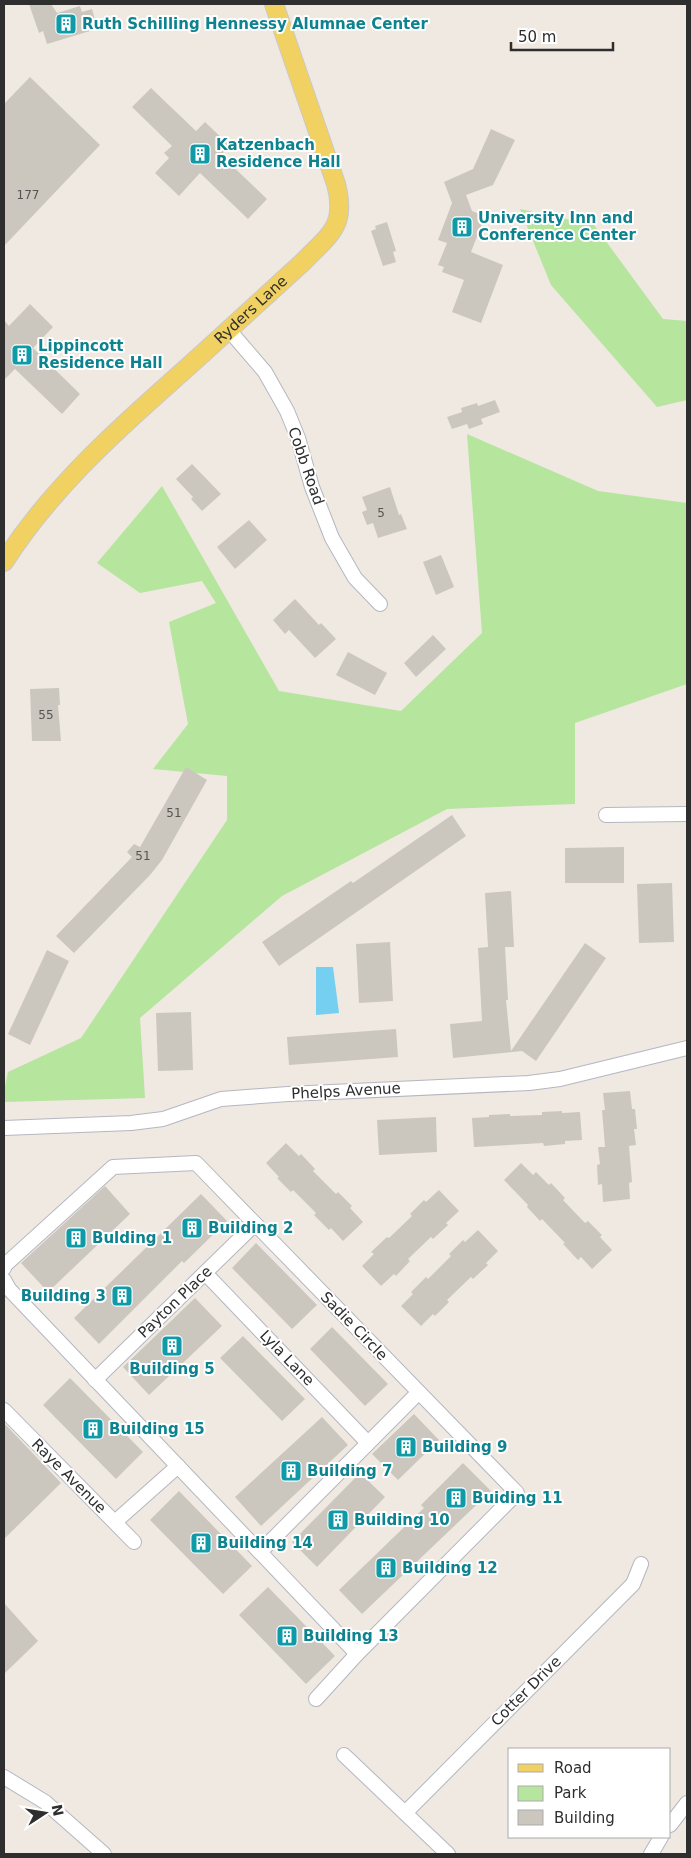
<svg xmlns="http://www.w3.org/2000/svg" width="691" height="1858" font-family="'DejaVu Sans',sans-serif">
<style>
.green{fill:#b6e59e}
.water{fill:#75cff0}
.building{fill:#cbc7bf}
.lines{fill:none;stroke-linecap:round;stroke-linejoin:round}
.minor-casing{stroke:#b4b7c1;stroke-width:16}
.major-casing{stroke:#c9c9c9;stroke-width:20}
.minor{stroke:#fff;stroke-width:14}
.major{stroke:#f2d163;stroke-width:18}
.labels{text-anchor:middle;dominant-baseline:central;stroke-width:4;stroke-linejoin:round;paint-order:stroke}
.number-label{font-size:12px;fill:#555452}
.culture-label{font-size:15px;font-weight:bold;fill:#0d838f;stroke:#fff;text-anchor:start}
.street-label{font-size:15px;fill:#2e2e2e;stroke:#fff}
</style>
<rect width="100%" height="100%" fill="#efe9e1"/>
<g class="green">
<path d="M 520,209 L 594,225 L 663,319 L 687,321 L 687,400 L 657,407 L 551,285 Z"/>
<path d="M 467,434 L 598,491 L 687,503 L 687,684 L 575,723 L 575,804 L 447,809 L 282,896 L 140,1018 L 145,1098 L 4,1102 L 4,1091 L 8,1072 L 81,1038 L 227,820 L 227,776 L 153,769 L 188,724 L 169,622 L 216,603 L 202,581 L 140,593 L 97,563 L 162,486 L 279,691 L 401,711 L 482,633 Z"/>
</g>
<path class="water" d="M 316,967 L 333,967 L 339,1013 L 316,1015 Z"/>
<g class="building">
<path d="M 29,4 L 51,4 L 57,13 L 80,6 L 82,12 L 92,9 L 97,27 L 89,29 L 90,31 L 47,44 L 43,31 L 39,33 Z"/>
<path d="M 30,77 L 100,145 L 4,246 L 4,104 Z"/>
<path d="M 151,88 L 196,131 L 205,122 L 230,146 L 221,155 L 267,199 L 248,219 L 200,173 L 179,196 L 155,173 L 169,158 L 164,153 L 172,146 L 132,107 Z"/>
<path d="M 491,129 L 515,140 L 493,185 L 466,195 L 472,211 L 485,216 L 471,252 L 503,265 L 481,323 L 452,312 L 464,280 L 442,272 L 444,267 L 438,265 L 447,243 L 438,240 L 452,203 L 444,182 L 473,169 Z"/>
<path d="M 387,222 L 396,251 L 393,252 L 396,262 L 383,266 L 371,231 L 376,229 L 375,226 Z"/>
<path d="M 30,304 L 53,327 L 33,348 L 80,394 L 62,414 L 15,369 L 4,380 L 4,320 L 9,326 Z"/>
<path d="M 495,400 L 500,412 L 481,419 L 483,424 L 469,429 L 467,424 L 452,429 L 447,417 L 462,412 L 461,408 L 477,403 L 478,406 Z"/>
<path d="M 192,464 L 221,494 L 202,511 L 191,499 L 193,497 L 176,479 Z"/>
<path d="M 390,487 L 399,515 L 401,514 L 407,529 L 378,538 L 373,523 L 367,525 L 362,512 L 367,510 L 362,497 Z"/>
<path d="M 249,520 L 267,540 L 235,569 L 217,547 Z"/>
<path d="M 441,555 L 454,587 L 436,595 L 423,562 Z"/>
<path d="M 295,599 L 319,625 L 321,623 L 336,639 L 315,658 L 289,630 L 285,634 L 273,620 Z"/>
<path d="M 433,635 L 446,649 L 416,677 L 404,663 Z"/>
<path d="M 348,652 L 387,673 L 375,695 L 336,675 Z"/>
<path d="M 59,688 L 60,705 L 58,705 L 61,741 L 32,741 L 30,689 Z"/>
<path d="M 186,767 L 207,780 L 162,860 L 150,875 L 74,953 L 56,936 L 132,857 L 127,852 L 134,844 L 140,847 Z"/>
<path d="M 452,815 L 466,836 L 279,966 L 262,942 L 351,881 L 353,883 Z"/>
<path d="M 624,847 L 624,883 L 565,883 L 565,848 Z"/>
<path d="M 672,883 L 674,942 L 639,943 L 637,884 Z"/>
<path d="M 511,891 L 514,947 L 505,947 L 508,1000 L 506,1000 L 511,1051 L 585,943 L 606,958 L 536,1061 L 522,1051 L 453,1058 L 450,1024 L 482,1021 L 478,948 L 488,947 L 485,893 Z"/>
<path d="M 390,942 L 393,1001 L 359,1003 L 356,944 Z"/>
<path d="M 47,950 L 69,961 L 30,1045 L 8,1034 Z"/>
<path d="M 191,1012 L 193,1070 L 158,1071 L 156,1013 Z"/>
<path d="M 396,1029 L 398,1057 L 289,1065 L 287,1037 Z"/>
<path d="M 630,1091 L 632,1109 L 635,1109 L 637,1129 L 634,1129 L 636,1145 L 629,1146 L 632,1182 L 629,1183 L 630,1199 L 603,1202 L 602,1184 L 598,1185 L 597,1165 L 600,1164 L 598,1147 L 605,1147 L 602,1110 L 605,1110 L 603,1093 Z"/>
<path d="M 562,1111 L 562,1113 L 580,1112 L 582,1140 L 565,1141 L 565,1144 L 544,1146 L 543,1143 L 474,1147 L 472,1118 L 489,1117 L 489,1115 L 510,1114 L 510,1116 L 542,1115 L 542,1112 Z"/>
<path d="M 436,1117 L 437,1152 L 379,1155 L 377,1120 Z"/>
<path d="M 286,1143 L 299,1156 L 301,1154 L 315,1169 L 313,1171 L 336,1194 L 338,1192 L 352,1206 L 350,1208 L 363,1222 L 343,1241 L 331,1228 L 329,1230 L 314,1215 L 316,1213 L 293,1190 L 291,1192 L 277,1178 L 279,1177 L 266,1163 Z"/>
<path d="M 521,1163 L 533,1175 L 536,1172 L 549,1185 L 551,1183 L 565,1198 L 563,1200 L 585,1223 L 588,1221 L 602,1235 L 600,1237 L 612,1250 L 592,1269 L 581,1257 L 578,1260 L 563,1244 L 565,1243 L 542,1219 L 540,1221 L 527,1207 L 528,1205 L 504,1180 Z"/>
<path d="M 105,1186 L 130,1214 L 48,1292 L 21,1263 Z"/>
<path d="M 439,1190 L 459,1211 L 446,1223 L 448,1225 L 433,1239 L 431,1237 L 408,1259 L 410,1261 L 396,1276 L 394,1274 L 381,1286 L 362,1266 L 374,1254 L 371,1252 L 387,1237 L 389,1238 L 412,1216 L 410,1214 L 424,1200 L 426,1202 Z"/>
<path d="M 201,1194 L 227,1221 L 184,1263 L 182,1261 L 99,1344 L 74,1318 Z"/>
<path d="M 478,1230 L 498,1251 L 486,1263 L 488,1265 L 473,1279 L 471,1277 L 447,1300 L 449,1302 L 435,1316 L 433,1314 L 421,1326 L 401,1306 L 413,1294 L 411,1292 L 426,1277 L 428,1279 L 451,1256 L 449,1254 L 463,1240 L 465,1242 Z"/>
<path d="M 256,1243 L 317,1305 L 292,1329 L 232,1268 Z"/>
<path d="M 195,1298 L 222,1326 L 149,1395 L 123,1367 Z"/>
<path d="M 332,1327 L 388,1384 L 365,1406 L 310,1349 Z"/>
<path d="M 243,1336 L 305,1399 L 282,1421 L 220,1358 Z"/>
<path d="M 70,1378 L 143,1452 L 116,1479 L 43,1405 Z"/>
<path d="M 414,1414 L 439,1440 L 398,1480 L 372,1454 Z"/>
<path d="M 322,1417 L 348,1445 L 261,1526 L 235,1497 Z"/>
<path d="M 4,1423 L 61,1483 L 4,1539 Z"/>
<path d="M 463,1463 L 491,1491 L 362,1614 L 339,1590 L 424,1508 L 421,1505 Z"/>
<path d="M 360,1473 L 385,1497 L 317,1567 L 292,1542 Z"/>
<path d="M 179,1491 L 252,1566 L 223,1594 L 150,1520 Z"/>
<path d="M 268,1587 L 335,1656 L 306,1684 L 239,1615 Z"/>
<path d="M 4,1603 L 38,1641 L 4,1674 Z"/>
</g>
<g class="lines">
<g class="minor-casing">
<g id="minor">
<path d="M 228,329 L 265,372 L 287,411 L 298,438 L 312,487 L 332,538 L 355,578 L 380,604"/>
<path d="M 606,815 L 687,814"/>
<path d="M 4,1128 L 131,1123 L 163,1119 L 221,1099 L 288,1094 L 529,1083 L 560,1079 L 687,1048"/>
<path d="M 4,1268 L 5,1265 L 113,1167 L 196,1163 L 517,1493 L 357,1654 L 316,1699"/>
<path d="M 205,1273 L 368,1443"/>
<path d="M 4,1280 L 9,1289 L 357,1654"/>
<path d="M 95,1380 L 255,1224"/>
<path d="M 4,1410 L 134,1542"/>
<path d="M 115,1522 L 178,1466"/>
<path d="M 260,1552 L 418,1393"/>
<path d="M 344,1755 L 448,1854"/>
<path d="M 4,1777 L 45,1802 L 104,1854"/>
<path d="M 405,1813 L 633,1584 L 641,1564"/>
<path d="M 670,1825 L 687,1803"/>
<path d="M 651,1854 L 661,1837"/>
</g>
</g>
<g class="major-casing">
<g id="major">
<path id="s1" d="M 4,562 C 48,493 110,436 171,382 C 215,343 259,302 303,262 C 330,234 347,226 336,184 L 274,4"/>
</g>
</g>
<use href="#minor" class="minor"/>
<use href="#major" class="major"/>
</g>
<defs>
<g id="building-square" transform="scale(1.125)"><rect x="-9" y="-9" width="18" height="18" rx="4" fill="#0f9aa8" stroke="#fff"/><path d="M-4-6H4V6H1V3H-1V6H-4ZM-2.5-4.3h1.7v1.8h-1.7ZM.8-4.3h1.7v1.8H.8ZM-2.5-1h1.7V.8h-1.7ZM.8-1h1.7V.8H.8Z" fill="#fff"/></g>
</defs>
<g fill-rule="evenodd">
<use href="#building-square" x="66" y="24"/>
<use href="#building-square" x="200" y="154"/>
<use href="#building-square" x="462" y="227"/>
<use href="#building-square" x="22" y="355"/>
<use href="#building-square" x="192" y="1228"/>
<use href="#building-square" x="76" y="1238"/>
<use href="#building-square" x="122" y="1296"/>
<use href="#building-square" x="172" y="1346"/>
<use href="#building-square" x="93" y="1429"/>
<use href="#building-square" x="406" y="1447"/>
<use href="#building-square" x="291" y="1471"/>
<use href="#building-square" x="456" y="1498"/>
<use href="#building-square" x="338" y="1520"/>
<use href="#building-square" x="201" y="1543"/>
<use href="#building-square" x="386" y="1568"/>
<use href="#building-square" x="287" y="1636"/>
</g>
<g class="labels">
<g class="number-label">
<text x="28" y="195">177</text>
<text x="381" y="513">5</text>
<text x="46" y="715">55</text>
<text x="174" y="813">51</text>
<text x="143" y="856">51</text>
</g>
<g class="culture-label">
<text x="82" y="24">Ruth Schilling Hennessy Alumnae Center</text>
<text x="216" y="145">Katzenbach<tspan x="216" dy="17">Residence Hall</tspan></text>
<text x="478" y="218">University Inn and<tspan x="478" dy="17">Conference Center</tspan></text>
<text x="38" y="346">Lippincott<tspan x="38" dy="17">Residence Hall</tspan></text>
<text x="208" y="1228">Building 2</text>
<text x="92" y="1238">Bulding 1</text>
<text x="106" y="1296" text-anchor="end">Building 3</text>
<text x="172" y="1369" text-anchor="middle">Building 5</text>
<text x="109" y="1429">Building 15</text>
<text x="422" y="1447">Building 9</text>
<text x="307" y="1471">Building 7</text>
<text x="472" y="1498">Buiding 11</text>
<text x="354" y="1520">Building 10</text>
<text x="217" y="1543">Building 14</text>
<text x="402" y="1568">Building 12</text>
<text x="303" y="1636">Building 13</text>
</g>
<g class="street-label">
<text stroke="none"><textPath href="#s1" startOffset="354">Ryders Lane</textPath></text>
<text transform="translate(306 466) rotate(71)">Cobb Road</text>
<text transform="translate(346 1091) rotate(-3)">Phelps Avenue</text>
<text transform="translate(175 1302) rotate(-44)">Payton Place</text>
<text transform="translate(354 1326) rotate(46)">Sadie Circle</text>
<text transform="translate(287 1358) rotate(46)">Lyla Lane</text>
<text transform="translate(69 1476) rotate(45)">Raye Avenue</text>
<text transform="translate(526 1691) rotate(-45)">Cotter Drive</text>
</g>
</g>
<rect width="691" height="1858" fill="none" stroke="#2e2e2e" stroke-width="10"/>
<rect x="508" y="1748" width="162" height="90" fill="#ffffff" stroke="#ababab"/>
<rect x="518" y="1764" width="25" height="8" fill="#f2d163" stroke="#ababab"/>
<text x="554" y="1773" font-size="15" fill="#2e2e2e">Road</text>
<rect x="518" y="1786" width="25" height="15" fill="#b6e59e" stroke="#ababab"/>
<text x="554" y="1798" font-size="15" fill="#2e2e2e">Park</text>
<rect x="518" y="1810" width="25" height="15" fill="#cbc7bf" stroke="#ababab"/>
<text x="554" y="1823" font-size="15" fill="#2e2e2e">Building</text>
<g transform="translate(45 1813) rotate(78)" stroke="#ffffff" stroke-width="4" paint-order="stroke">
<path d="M0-4L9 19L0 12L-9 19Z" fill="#2e2e2e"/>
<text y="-8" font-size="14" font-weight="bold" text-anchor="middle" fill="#2e2e2e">N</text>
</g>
<path d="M511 42v8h102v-8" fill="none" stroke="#2e2e2e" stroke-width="2.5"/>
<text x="518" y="42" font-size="15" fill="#2e2e2e" stroke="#ffffff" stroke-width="4" paint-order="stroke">50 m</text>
</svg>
